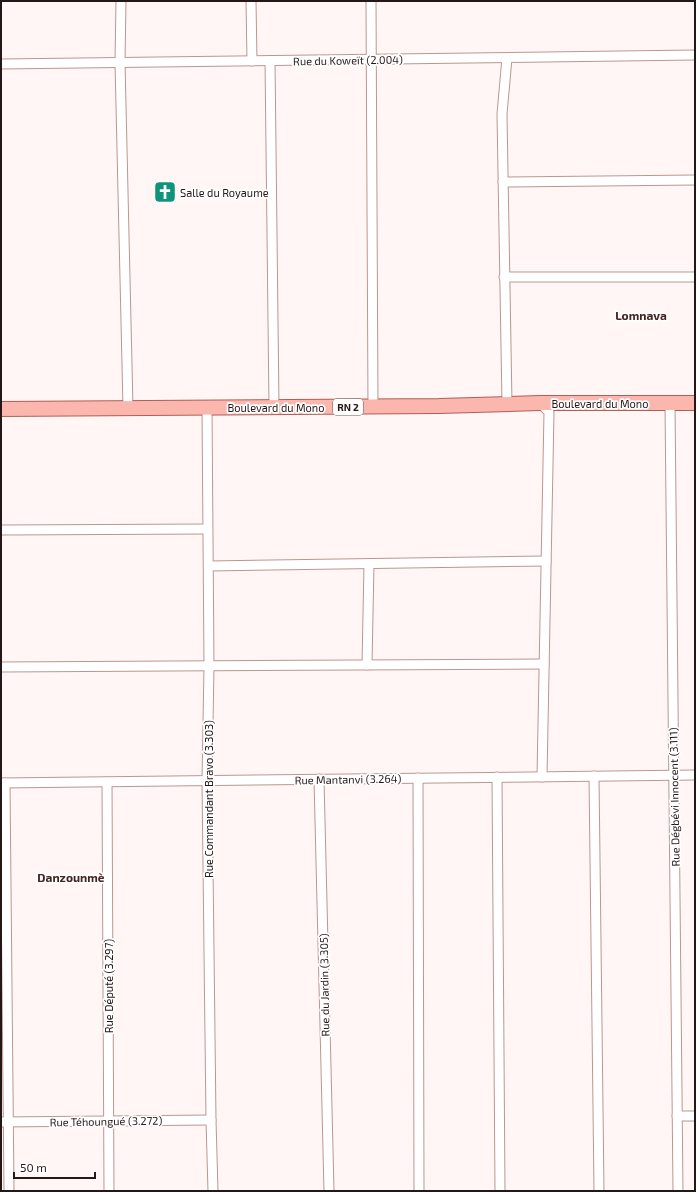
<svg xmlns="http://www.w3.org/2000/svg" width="696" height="1192" font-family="'Exo 2',sans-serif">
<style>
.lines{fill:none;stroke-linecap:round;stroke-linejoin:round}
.street-casing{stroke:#bc9690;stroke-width:11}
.primary-casing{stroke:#af5f55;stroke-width:16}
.street{stroke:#fff;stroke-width:9}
.primary{stroke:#fbb6ae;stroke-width:14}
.labels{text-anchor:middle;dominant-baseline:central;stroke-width:3.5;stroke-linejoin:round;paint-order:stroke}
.shield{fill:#fff;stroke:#665d5b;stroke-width:1}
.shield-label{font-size:10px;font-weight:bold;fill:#251715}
.street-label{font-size:11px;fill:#251715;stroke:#fff}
.poi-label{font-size:11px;fill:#251715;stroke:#fff;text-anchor:start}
.neighbourhood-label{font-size:12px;font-weight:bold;fill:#442521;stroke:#fff}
</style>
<rect width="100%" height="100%" fill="#fff6f5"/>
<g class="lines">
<g class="street-casing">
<g id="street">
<path d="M 121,1 L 120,62 L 128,408"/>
<path d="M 251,1 L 252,61"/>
<path d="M 371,1 L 373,406"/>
<path d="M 507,58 L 502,114 L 507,404"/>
<path d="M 270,61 L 274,407"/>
<path d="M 1,64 L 695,55"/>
<path d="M 503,182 L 695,180"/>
<path d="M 504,277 L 695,277"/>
<path d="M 540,403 L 549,412 L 542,777"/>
<path d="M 670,404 L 678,1191"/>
<path d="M 207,408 L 209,666 L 207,781 L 211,1120 L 213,1191"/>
<path d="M 1,530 L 207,529"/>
<path d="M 209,566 L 546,561"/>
<path d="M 367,665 L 369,564"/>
<path d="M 1,667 L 544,664"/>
<path d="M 594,776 L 599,1191"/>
<path d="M 497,777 L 500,1191"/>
<path d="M 418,778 L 419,1191"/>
<path d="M 319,779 L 329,1191"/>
<path d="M 107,782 L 109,1191"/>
<path d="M 1,783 L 695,775"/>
<path d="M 5,783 L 9,1191"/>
<path d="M 677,1116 L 695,1116"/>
<path d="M 1,1122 L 211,1120"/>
</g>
</g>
<g class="primary-casing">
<path id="primary" d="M 1,409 L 439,406 L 540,403 L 695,403"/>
</g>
<use href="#street" class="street"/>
<use href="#primary" class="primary"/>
</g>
<defs>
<g id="church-square" transform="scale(1.15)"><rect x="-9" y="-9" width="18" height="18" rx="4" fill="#0f937b" stroke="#fff"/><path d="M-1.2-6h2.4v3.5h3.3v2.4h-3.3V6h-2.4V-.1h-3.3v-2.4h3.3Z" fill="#fff"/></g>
</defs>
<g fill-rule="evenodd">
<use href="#church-square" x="165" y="192"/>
</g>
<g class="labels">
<rect class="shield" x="333" y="399" width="30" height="16" rx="3"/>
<g class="shield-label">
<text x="348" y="407">RN 2</text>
</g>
<g class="street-label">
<text transform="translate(348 60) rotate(-1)">Rue du Koweït (2.004)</text>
<text x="600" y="403">Boulevard du Mono</text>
<text x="276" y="407">Boulevard du Mono</text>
<text transform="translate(348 779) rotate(-1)">Rue Mantanvi (3.264)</text>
<text transform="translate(674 797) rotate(-91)">Rue Dégbévi Innocent (3.111)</text>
<text transform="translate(208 799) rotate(-90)">Rue Commandant Bravo (3.303)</text>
<text transform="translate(324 985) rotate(-91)">Rue du Jardin (3.305)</text>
<text transform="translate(108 986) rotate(-90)">Rue Député (3.297)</text>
<text transform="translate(106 1121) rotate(-1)">Rue Téhoungué (3.272)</text>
</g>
<g class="poi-label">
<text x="180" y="192">Salle du Royaume</text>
</g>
<g class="neighbourhood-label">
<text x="641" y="315">Lomnava</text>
<text x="71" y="877">Danzounmè</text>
</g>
</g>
<rect width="696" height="1192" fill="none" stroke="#251715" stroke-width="4"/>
<path d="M14 1172v6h81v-6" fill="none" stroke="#251715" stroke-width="2"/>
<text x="20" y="1172" font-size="12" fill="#251715" stroke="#ffffff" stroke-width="3" paint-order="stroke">50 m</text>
</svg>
